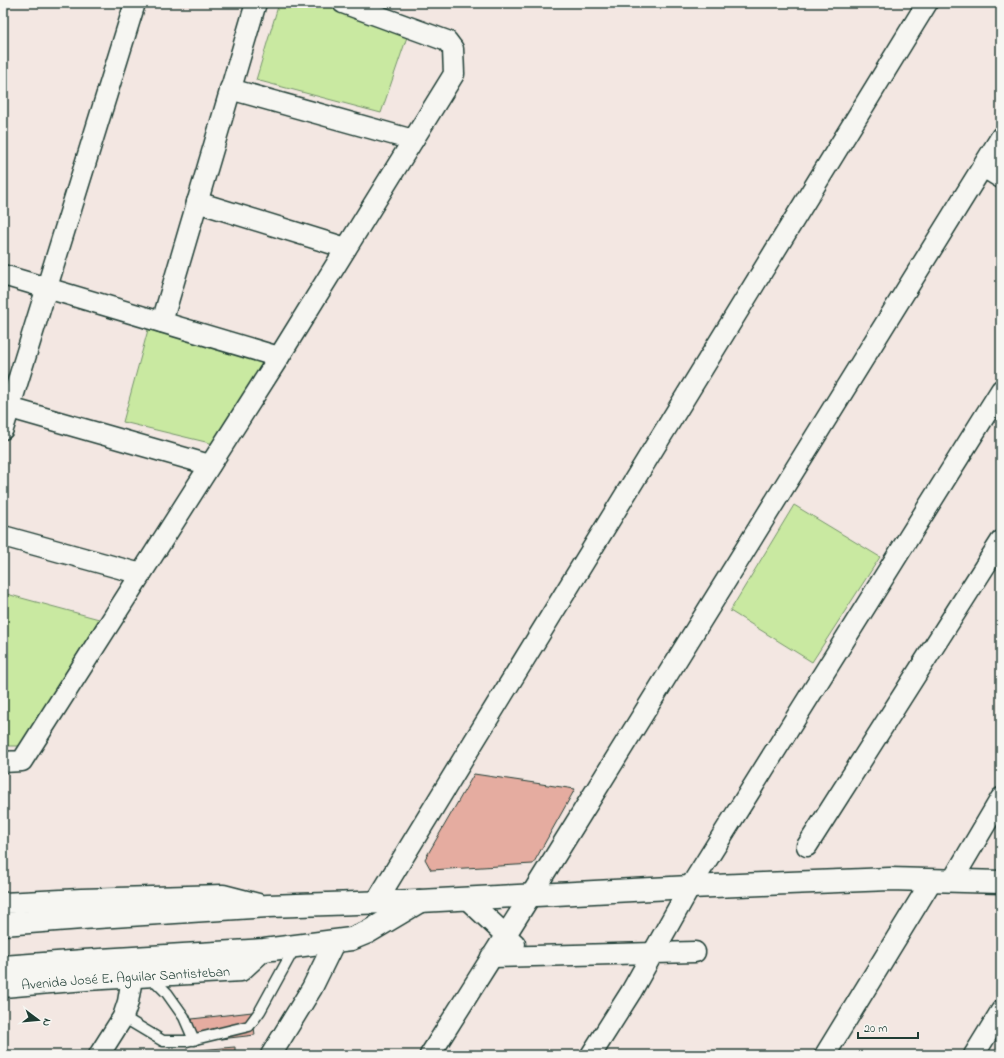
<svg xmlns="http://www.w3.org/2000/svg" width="1004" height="1058" font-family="'Indie Flower',sans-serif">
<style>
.park{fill:#c9e9a1;stroke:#74936a}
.building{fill:#e5aca0;stroke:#1f3d34}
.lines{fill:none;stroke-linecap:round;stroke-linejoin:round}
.service-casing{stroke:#1f3d34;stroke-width:13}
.minor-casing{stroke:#1f3d34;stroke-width:23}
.tertiary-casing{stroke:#1f3d34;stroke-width:25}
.secondary-casing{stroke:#1f3d34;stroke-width:25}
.service{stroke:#f6f6f2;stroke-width:10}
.minor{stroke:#f6f6f2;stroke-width:20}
.tertiary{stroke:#f6f6f2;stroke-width:22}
.secondary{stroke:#f6f6f2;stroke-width:22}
.labels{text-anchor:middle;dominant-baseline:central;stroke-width:3;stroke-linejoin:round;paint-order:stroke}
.street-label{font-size:14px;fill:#1f3d34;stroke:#f6f6f2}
</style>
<rect width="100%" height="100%" fill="#f3e7e2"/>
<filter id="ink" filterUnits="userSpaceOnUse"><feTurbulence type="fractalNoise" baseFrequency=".025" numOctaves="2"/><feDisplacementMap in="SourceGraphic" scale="8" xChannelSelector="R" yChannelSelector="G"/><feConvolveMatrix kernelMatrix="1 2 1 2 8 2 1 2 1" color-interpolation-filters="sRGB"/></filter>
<g filter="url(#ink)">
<g class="park">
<path d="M 279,3 L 327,3 L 409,31 L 381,113 L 256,80 Z"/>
<path d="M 149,326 L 267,365 L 214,444 L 123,422 Z"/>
<path d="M 794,505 L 880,557 L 812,662 L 730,611 Z"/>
<path d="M 3,593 L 99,619 L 20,746 L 3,746 Z"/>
</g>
<g class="building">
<path d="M 474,774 L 575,789 L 533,864 L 431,870 L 425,859 Z"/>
<path d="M 252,1012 L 255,1035 L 195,1042 L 192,1019 Z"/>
<path d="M 235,1047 L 235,1055 L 174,1055 L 174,1052 Z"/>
</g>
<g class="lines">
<g class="service-casing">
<g id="service">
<path d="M 151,977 L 167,993 L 184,1017 L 194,1040"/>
<path d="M 123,1017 L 163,1041 L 187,1041 L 249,1026 L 260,1011 L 295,947"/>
</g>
</g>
<g class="minor-casing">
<g id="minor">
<path d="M 230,89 L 413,140"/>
<path d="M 983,167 L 1001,178"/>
<path d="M 197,202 L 346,248"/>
<path d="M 3,275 L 279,357"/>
<path d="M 162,322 L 256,3"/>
<path d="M 10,408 L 210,465"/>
<path d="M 3,429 L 135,3"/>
<path d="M 3,536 L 141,574"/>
<path d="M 3,762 L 22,761 L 279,357 L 454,74 L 453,49 L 447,41 L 343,3"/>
<path d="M 807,846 L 1001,541"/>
<path d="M 952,881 L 1001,798"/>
<path d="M 467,899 L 515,944"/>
<path d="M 376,902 L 465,756 L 927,3"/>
<path d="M 3,903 L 81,899 L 223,895 L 258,904"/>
<path d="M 491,957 L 695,952"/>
<path id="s1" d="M 3,987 L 86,980 L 241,971 L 264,950"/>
<path d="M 99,1055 L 123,1017 L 128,1002 L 132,978"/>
<path d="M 271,1055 L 312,988 L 335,941"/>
<path d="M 430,1055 L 531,895 L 1001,137"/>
<path d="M 591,1055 L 631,992 L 690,887 L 1001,390"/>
<path d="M 825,1055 L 932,880"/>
<path d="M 974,1055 L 1001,1011"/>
</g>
</g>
<g class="tertiary-casing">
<path id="tertiary" d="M 420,901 L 690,887 L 890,879 L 1001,882"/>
</g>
<g class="secondary-casing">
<g id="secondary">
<path d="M 3,924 L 82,918 L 268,906 L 417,901"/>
<path d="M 3,967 L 84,961 L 264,950 L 351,939 L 368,932 L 420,901"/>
</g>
</g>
<use href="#service" class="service"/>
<use href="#minor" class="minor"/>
<use href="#tertiary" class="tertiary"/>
<use href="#secondary" class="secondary"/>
</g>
</g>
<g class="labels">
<g class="street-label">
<text stroke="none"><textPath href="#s1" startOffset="123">Avenida José E. Aguilar Santisteban</textPath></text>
</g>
</g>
<rect width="1004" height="1058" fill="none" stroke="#f6f6f2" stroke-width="16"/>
<rect x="8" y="8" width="988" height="1042" fill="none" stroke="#1f3d34" stroke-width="1.5" filter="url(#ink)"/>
<g transform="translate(38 1020) rotate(106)" stroke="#f6f6f2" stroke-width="3" paint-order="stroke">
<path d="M0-3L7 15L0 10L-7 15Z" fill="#1f3d34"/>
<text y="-6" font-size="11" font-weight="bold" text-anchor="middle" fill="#1f3d34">N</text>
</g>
<path d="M858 1032v6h60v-6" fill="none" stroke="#1f3d34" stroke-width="2"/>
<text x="864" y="1032" font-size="12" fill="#1f3d34" stroke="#f6f6f2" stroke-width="3" paint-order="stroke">20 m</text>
</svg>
